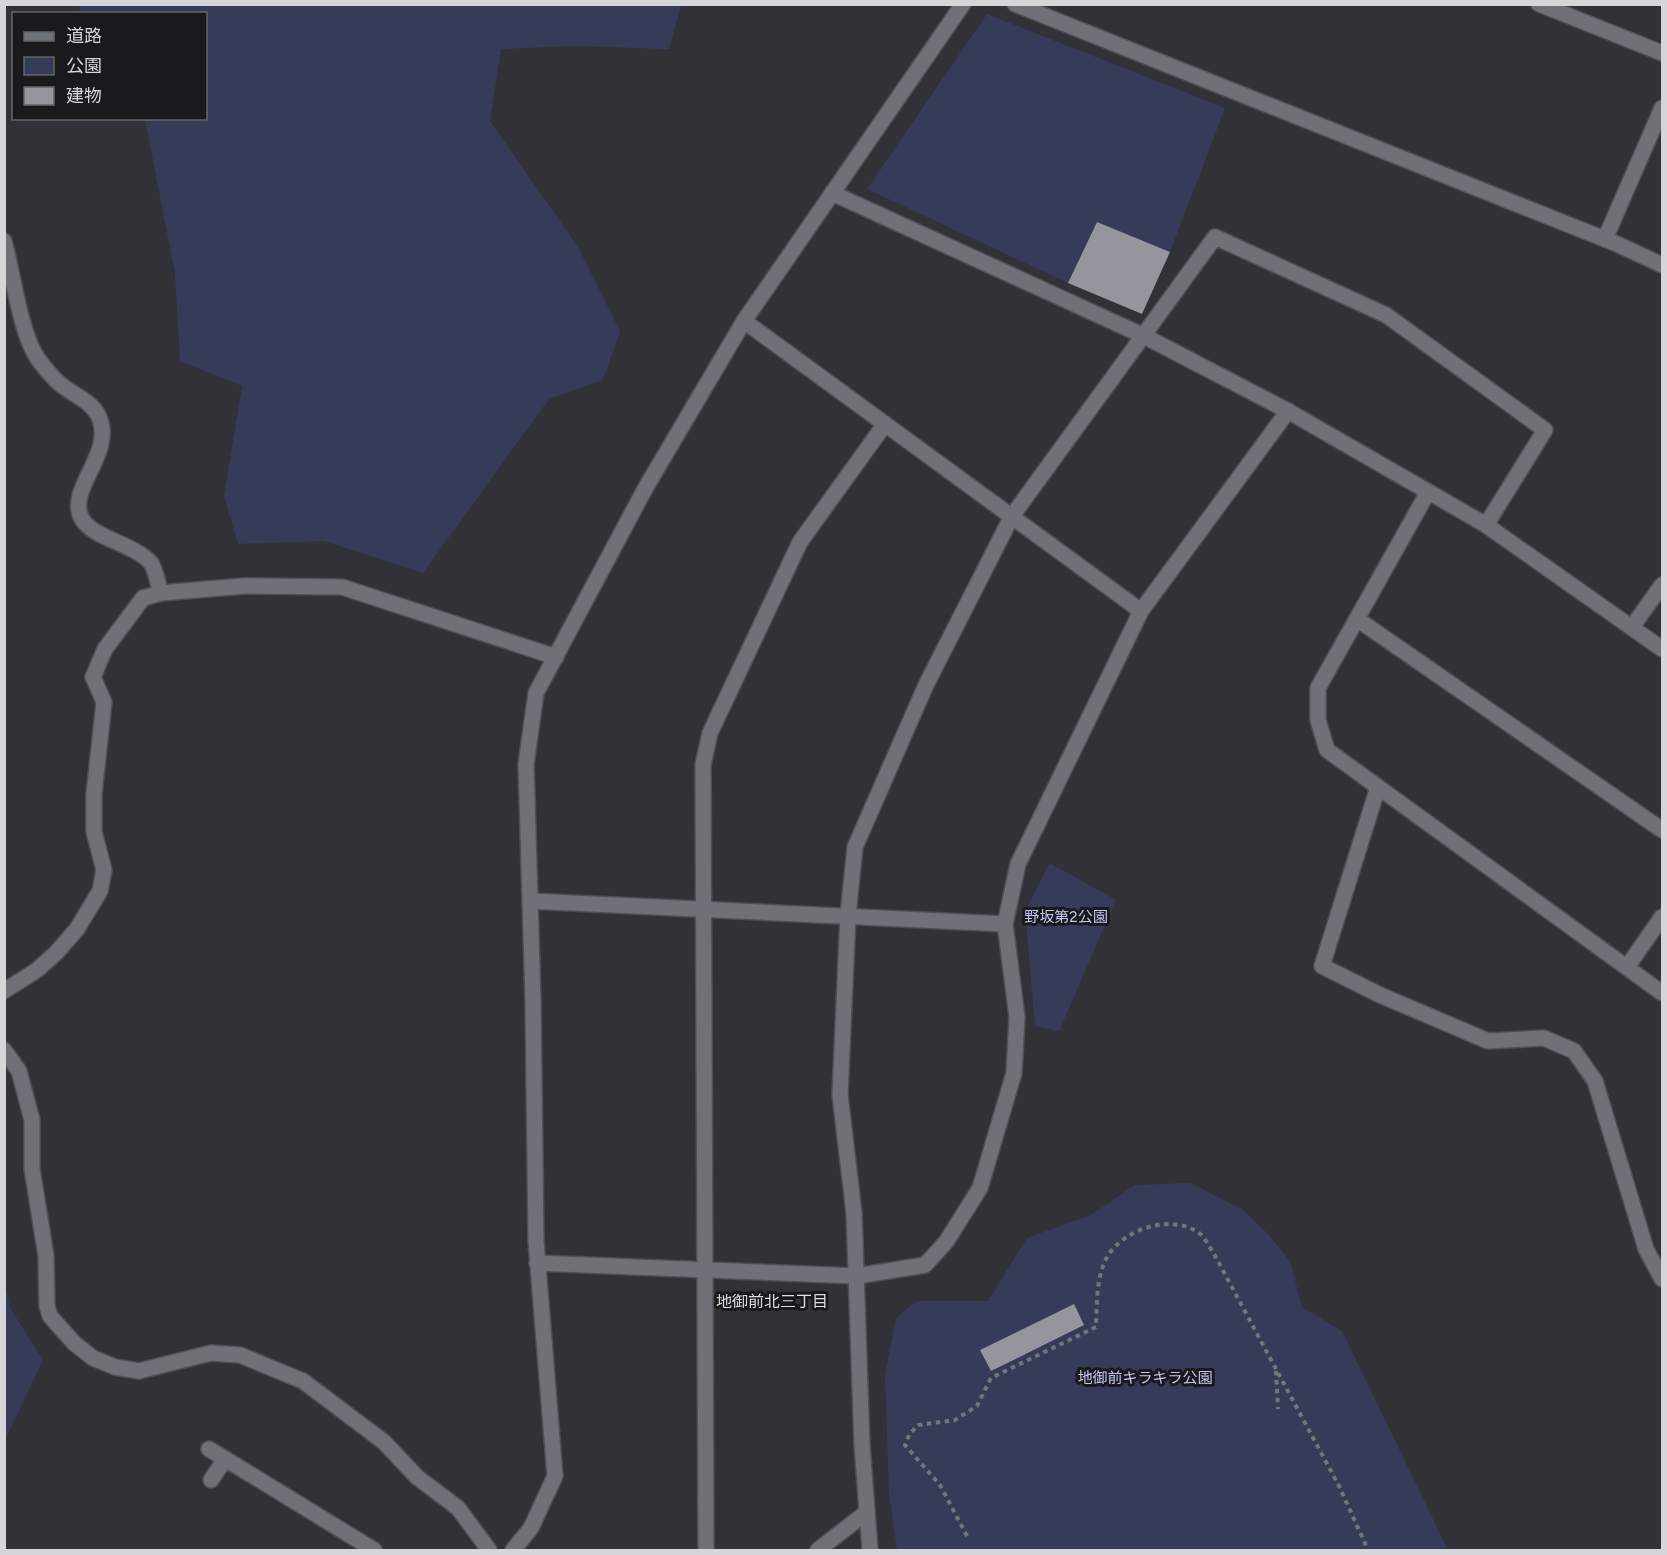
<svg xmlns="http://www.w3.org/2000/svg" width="1667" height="1555" font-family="Figtree,'Noto Sans JP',sans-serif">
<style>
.green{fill:#363b5a}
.building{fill:#94959d}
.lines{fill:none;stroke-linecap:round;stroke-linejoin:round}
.minor-casing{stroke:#4e4f54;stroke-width:18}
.path{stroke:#74757a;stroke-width:4;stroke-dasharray:4.5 4.5;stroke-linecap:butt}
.minor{stroke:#6f7178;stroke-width:15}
.labels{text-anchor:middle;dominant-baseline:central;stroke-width:6;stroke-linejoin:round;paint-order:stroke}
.park-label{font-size:15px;fill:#c0c8f8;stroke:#1a1a1d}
.neighbourhood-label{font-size:16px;fill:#dcdde5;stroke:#1a1a1d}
</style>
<rect width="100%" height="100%" fill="#313238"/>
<g class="green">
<path d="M 79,5 L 681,5 L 669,49 L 575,46 L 501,49 L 490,121 L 578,247 L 620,331 L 603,380 L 549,399 L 423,573 L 324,541 L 238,544 L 224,496 L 242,386 L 180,361 L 175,274 L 145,119 L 206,118 L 206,14 L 80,13 Z"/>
<path d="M 987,14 L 1225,108 L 1170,252 L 1097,222 L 1068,283 L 867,189 Z"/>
<path d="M 1050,863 L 1116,900 L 1059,1031 L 1035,1026 L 1025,911 Z"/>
<path d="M 1191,1183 L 1243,1210 L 1267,1233 L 1290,1261 L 1302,1307 L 1342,1331 L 1448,1550 L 897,1550 L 889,1493 L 885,1375 L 896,1318 L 917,1301 L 988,1301 L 1027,1238 L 1091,1215 L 1135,1185 Z"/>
<path d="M 5,1286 L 10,1308 L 43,1360 L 5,1440 Z"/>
</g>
<g class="building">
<path d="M 1097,222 L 1170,252 L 1142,314 L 1068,283 Z"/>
<path d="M 1074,1304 L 1084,1325 L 991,1371 L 980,1350 Z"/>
</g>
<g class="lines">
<g class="minor-casing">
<g id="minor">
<path d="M 1015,4 L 1617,244 L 1662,265"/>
<path d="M 1539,4 L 1662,53"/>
<path d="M 832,193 L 1144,336 L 1288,411 L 1486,525 L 1662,649"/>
<path d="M 1605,239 L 1662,108"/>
<path d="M 4,241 C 13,273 20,333 38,359 C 44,367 52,377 59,383 C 71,394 90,400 98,415 C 117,453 65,489 82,519 C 94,539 133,543 151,563 C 156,570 158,585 161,593 L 143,598 L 105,649 L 93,677 L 104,702 L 94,794 L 94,832 L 104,870 L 100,891 L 77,929 L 56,953 L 37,970 L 4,991"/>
<path d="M 744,321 L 1141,611"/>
<path d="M 1428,492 L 1318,688 L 1318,720 L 1327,750 L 1662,993"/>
<path d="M 161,593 L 244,586 L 342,587 L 556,657"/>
<path d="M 1357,619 L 1662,830"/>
<path d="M 1632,627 L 1662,585"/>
<path d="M 1378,787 L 1322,966 L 1380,995 L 1488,1041 L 1544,1038 L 1574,1051 L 1595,1081 L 1646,1249 L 1662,1279"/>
<path d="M 530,901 L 1005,924"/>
<path d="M 1627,967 L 1662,917"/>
<path d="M 4,1050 L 19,1071 L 32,1120 L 32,1169 L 46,1256 L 47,1306 L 50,1316 L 74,1343 L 93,1358 L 115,1367 L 139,1371 L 211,1353 L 240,1355 L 303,1381 L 384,1442 L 417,1477 L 458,1508 L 489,1550"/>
<path d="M 537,1263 L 857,1276 L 925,1265 L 946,1242 L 980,1188 L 1014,1073 L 1017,1017 L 1005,924 L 1018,864 L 1141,611 L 1288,411"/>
<path d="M 209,1449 L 374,1550"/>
<path d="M 211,1480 L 225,1459"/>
<path d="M 513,1550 L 531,1528 L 555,1476 L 536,1241 L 533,1001 L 526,764 L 536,693 L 646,487 L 744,321 L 963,4"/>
<path d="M 706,1550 L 703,765 L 710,733 L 800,542 L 885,424"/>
<path d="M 818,1550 L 867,1512"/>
<path d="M 870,1550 L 862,1445 L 854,1213 L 840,1095 L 848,915 L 855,847 L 926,685 L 1012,516 L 1215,237 L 1386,315 L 1545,430 L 1486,525"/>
</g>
</g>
<g class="path">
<path d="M 1276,1371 L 1278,1409"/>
<path d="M 967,1536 L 940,1485 L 905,1445 L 909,1435 L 918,1425 L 955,1420 L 977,1406 L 991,1378 L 1096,1327 C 1097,1304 1096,1279 1106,1259 C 1122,1229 1171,1213 1199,1233 C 1205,1237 1209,1247 1213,1252 L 1339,1486 L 1368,1550"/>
</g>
<use href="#minor" class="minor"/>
</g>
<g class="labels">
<g class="park-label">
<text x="1066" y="917">野坂第2公園</text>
<text x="1145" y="1378">地御前キラキラ公園</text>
</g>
<g class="neighbourhood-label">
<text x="772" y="1301">地御前北三丁目</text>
</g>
</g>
<rect width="1667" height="1555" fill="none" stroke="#d5d6d9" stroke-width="12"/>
<rect x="12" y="12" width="195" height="108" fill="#1a1a1d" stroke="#656568" stroke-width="1.5"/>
<rect x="24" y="32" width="30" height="9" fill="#6f7178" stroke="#656568" stroke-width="1.5"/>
<text x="66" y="42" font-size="18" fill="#d5d6d9">道路</text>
<rect x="24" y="57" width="30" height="18" fill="#363b5a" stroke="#656568" stroke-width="1.5"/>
<text x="66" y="72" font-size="18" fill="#d5d6d9">公園</text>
<rect x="24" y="87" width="30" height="18" fill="#94959d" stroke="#656568" stroke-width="1.5"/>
<text x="66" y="102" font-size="18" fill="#d5d6d9">建物</text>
</svg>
